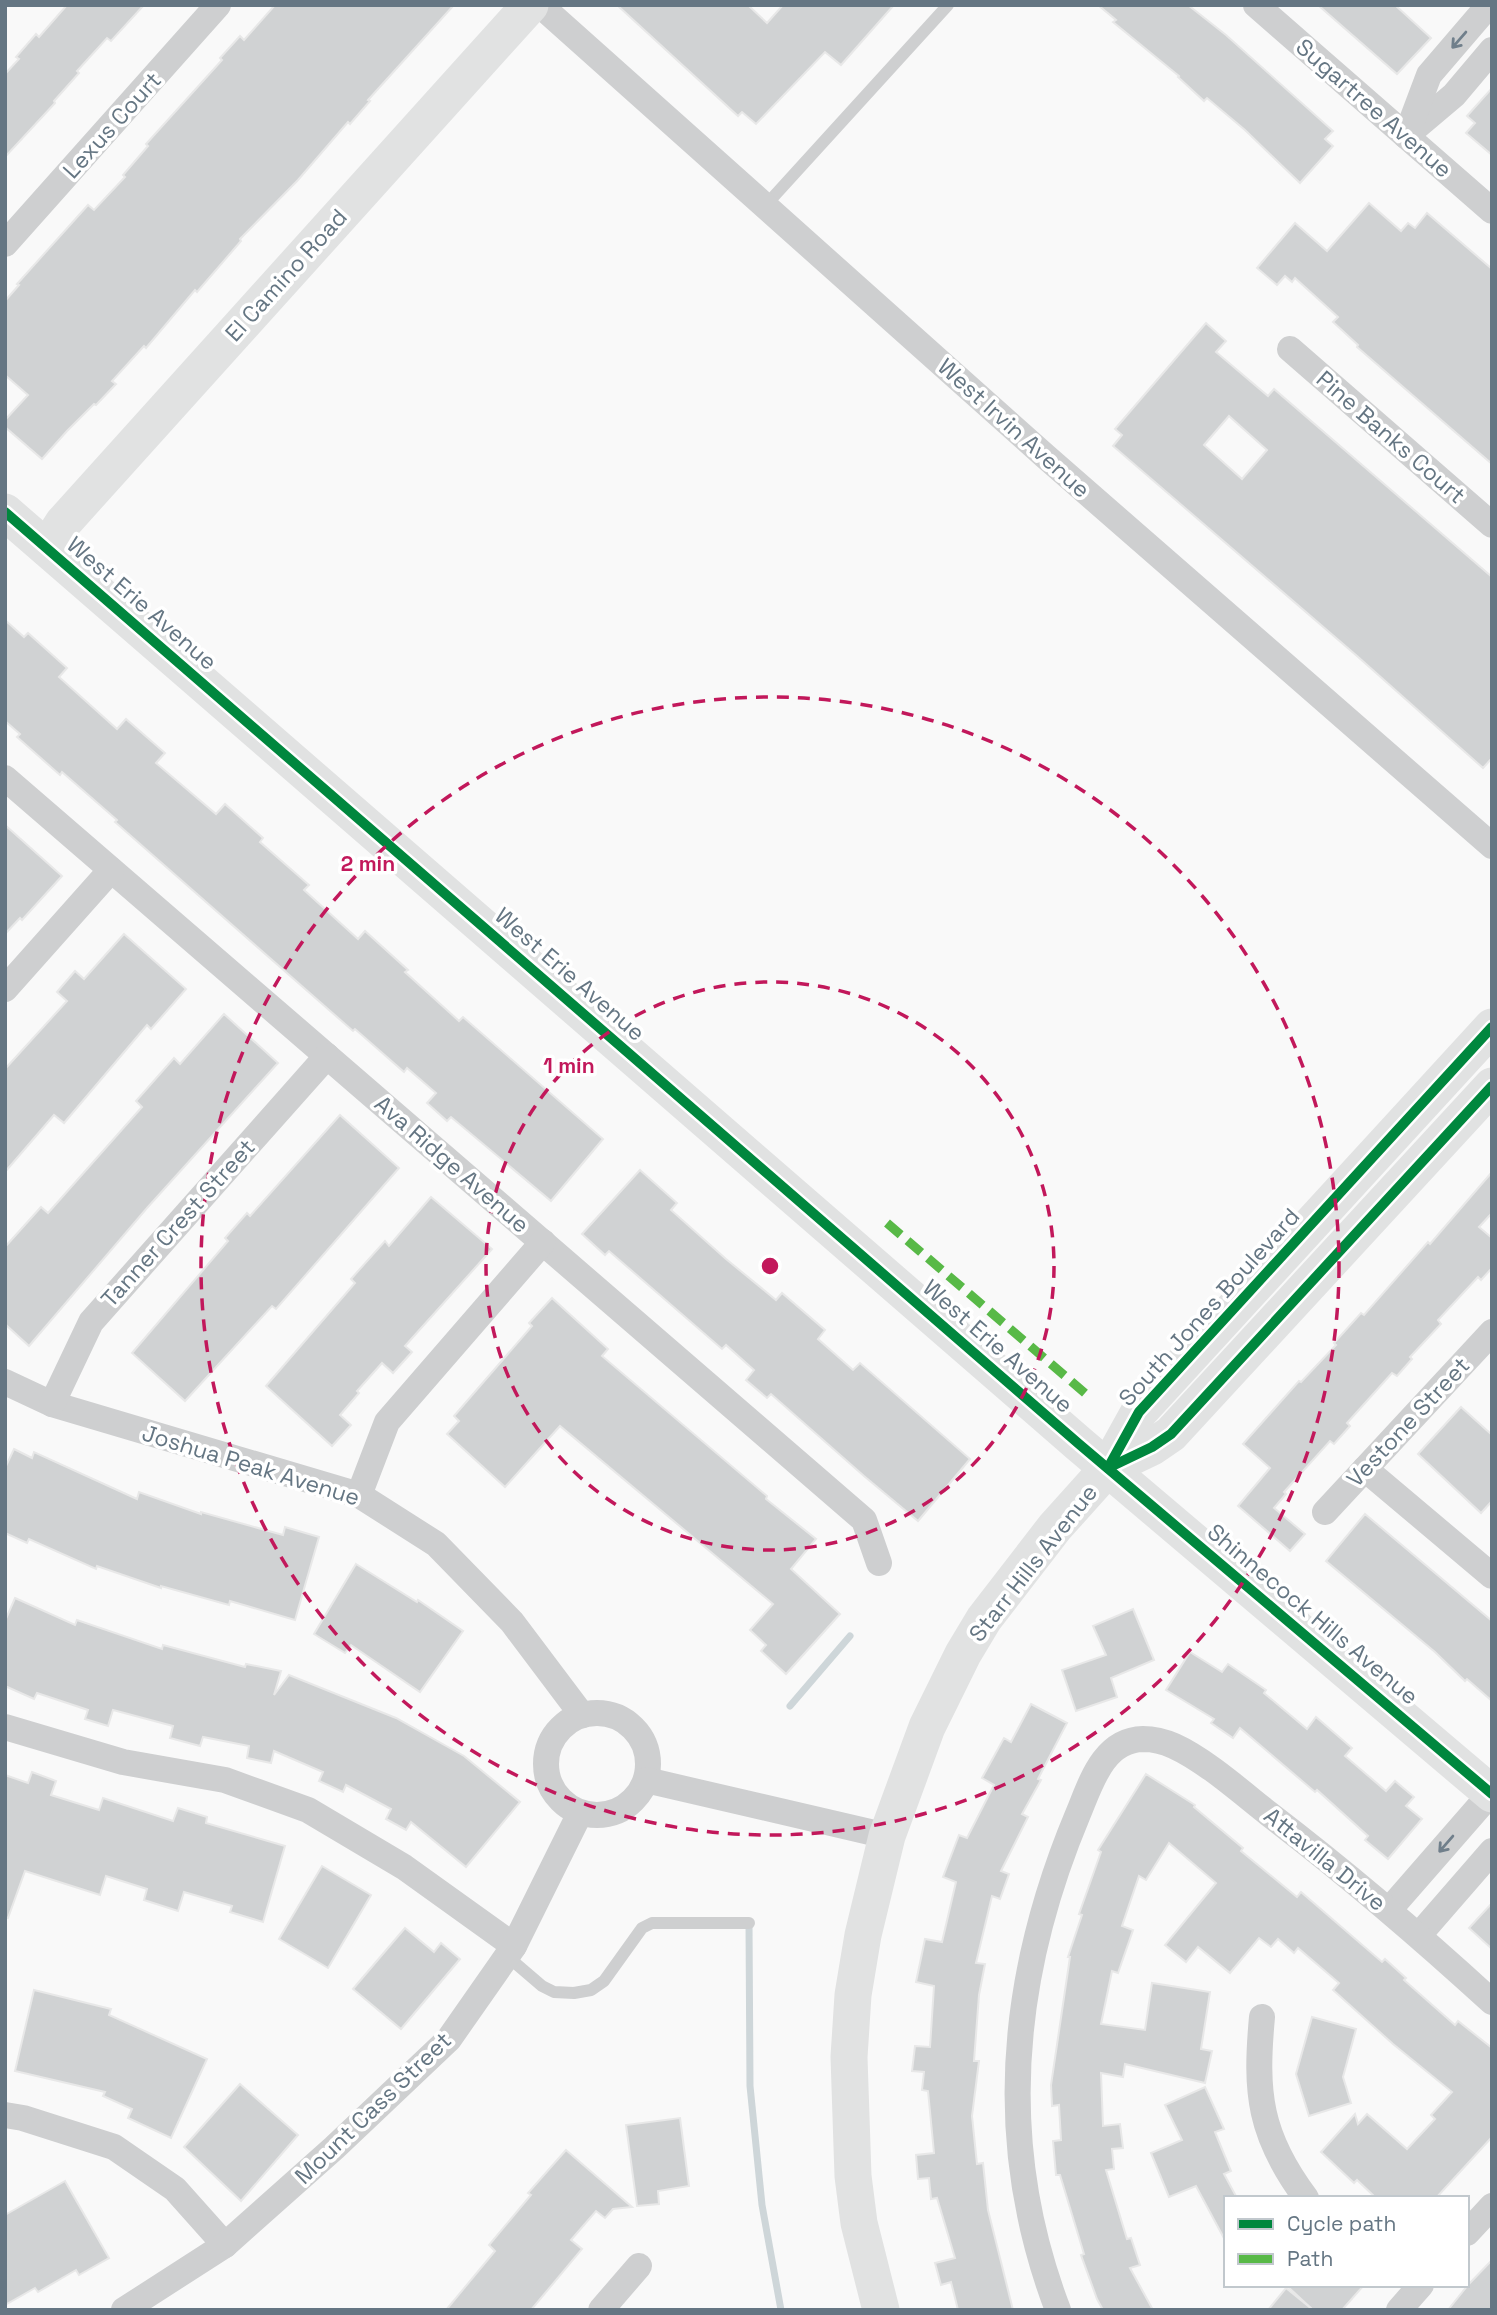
<svg xmlns="http://www.w3.org/2000/svg" width="1497" height="2315" font-family="'Space Grotesk',sans-serif">
<style>
.lines{fill:none;stroke-linecap:round;stroke-linejoin:round}
.stream{stroke:#ced6d9;stroke-width:7}
.building{fill:#d0d2d3;stroke:#e8e8e8;stroke-width:2;fill-rule:evenodd}
.lane{stroke:#cecfd0;stroke-width:12}
.street{stroke:#cecfd0;stroke-width:26}
.secondary{stroke:#e1e2e2;stroke-width:37}
.quiet{stroke:#58b947;stroke-width:9;stroke-dasharray:18 9;stroke-linecap:butt}
.cycleway-casing{stroke:#fff;stroke-width:15}
.cycleway{stroke:#00873e;stroke-width:10}
.oneway{stroke:#707f8b}
.ring{fill:none;stroke:#c2185b;stroke-width:3.5;stroke-dasharray:12 9}
.labels{text-anchor:middle;dominant-baseline:central;stroke-width:7;stroke-linejoin:round;paint-order:stroke}
.street-label{font-size:23px;fill:#657683;stroke:#fff}
.centre{fill:#c2185b;stroke:#fff;stroke-width:3.5}
.ring-label{font-size:21px;text-anchor:middle;font-weight:bold;fill:#c2185b;stroke:#fff;stroke-width:7;stroke-linejoin:round;paint-order:stroke}
</style>
<rect width="100%" height="100%" fill="#f9f9f9"/>
<g class="lines">
<g class="stream">
<path d="M 790,1706 L 850,1636"/>
<path d="M 749,1923 L 750,2086 L 762,2205 L 781,2310"/>
</g>
</g>
<g class="building">
<path d="M 67,5 L 144,5 L 111,41 L 107,38 L 77,71 L 79,73 L 54,101 L 55,103 L 5,157 L 5,74 L 19,59 L 16,57 L 36,34 L 39,37 Z"/>
<path d="M 275,5 L 454,5 L 368,100 L 370,101 L 350,124 L 348,122 L 298,180 L 240,239 L 241,241 L 197,292 L 195,290 L 146,348 L 144,346 L 112,381 L 116,384 L 96,405 L 94,404 L 67,431 L 42,459 L 5,427 L 5,420 L 28,395 L 5,375 L 5,301 L 19,285 L 17,284 L 88,205 L 94,210 L 125,177 L 123,175 L 148,146 L 146,144 L 222,60 L 220,58 L 240,36 L 244,40 Z"/>
<path d="M 617,5 L 748,5 L 767,23 L 783,5 L 894,5 L 841,65 L 825,52 L 756,124 L 742,112 L 738,116 Z"/>
<path d="M 1098,5 L 1188,5 L 1226,35 L 1333,131 L 1325,139 L 1333,146 L 1300,183 L 1245,130 L 1207,98 L 1204,101 L 1178,77 L 1179,76 L 1113,22 L 1116,20 Z"/>
<path d="M 1318,5 L 1395,5 L 1431,38 L 1397,74 Z"/>
<path d="M 1492,88 L 1492,155 L 1466,133 L 1475,123 L 1467,116 Z"/>
<path d="M 1369,203 L 1401,231 L 1408,223 L 1415,228 L 1427,213 L 1492,269 L 1492,464 L 1357,347 L 1358,345 L 1333,322 L 1338,317 L 1295,278 L 1292,282 L 1285,276 L 1277,285 L 1257,268 L 1295,223 L 1327,251 Z"/>
<path d="M 1206,323 L 1226,341 L 1216,352 L 1268,396 L 1274,389 L 1492,577 L 1492,758 L 1483,768 L 1357,656 L 1113,446 L 1122,435 L 1115,429 ZM 1229,416 L 1267,450 L 1242,479 L 1204,445 Z"/>
<path d="M 5,620 L 24,637 L 28,633 L 67,668 L 59,677 L 117,729 L 126,719 L 165,753 L 156,763 L 216,814 L 225,804 L 263,838 L 260,842 L 309,885 L 304,890 L 358,939 L 365,931 L 408,970 L 405,972 L 459,1021 L 463,1017 L 603,1139 L 551,1201 L 451,1117 L 447,1121 L 427,1103 L 436,1093 L 407,1068 L 404,1072 L 355,1029 L 353,1031 L 115,822 L 117,820 L 62,772 L 60,775 L 17,737 L 20,734 L 5,721 Z"/>
<path d="M 5,825 L 62,876 L 22,920 L 20,918 L 5,934 Z"/>
<path d="M 124,934 L 186,989 L 151,1029 L 147,1025 L 64,1123 L 54,1115 L 5,1172 L 5,1069 L 67,1001 L 57,992 L 75,971 L 84,979 Z"/>
<path d="M 224,1014 L 278,1063 L 147,1208 L 29,1346 L 5,1324 L 5,1247 L 41,1207 L 48,1213 L 142,1107 L 136,1101 L 174,1058 L 180,1064 Z"/>
<path d="M 340,1115 L 399,1168 L 276,1309 L 272,1306 L 185,1401 L 132,1353 L 228,1241 L 225,1238 L 247,1213 L 250,1216 Z"/>
<path d="M 640,1170 L 677,1203 L 671,1210 L 726,1259 L 776,1300 L 782,1293 L 825,1330 L 818,1339 L 853,1370 L 860,1363 L 970,1459 L 918,1521 L 864,1476 L 771,1394 L 767,1398 L 746,1380 L 754,1370 L 726,1345 L 722,1349 L 609,1251 L 605,1255 L 582,1234 Z"/>
<path d="M 1492,1172 L 1492,1213 L 1479,1227 L 1492,1238 L 1492,1268 L 1481,1280 L 1478,1277 L 1438,1320 L 1441,1324 L 1410,1357 L 1412,1359 L 1397,1376 L 1392,1373 L 1347,1423 L 1350,1426 L 1334,1444 L 1330,1441 L 1284,1492 L 1286,1494 L 1274,1508 L 1305,1534 L 1290,1551 L 1238,1506 L 1270,1468 L 1243,1444 L 1299,1381 L 1301,1382 L 1336,1345 L 1334,1343 L 1361,1313 L 1364,1315 L 1428,1242 L 1430,1244 Z"/>
<path d="M 431,1197 L 492,1249 L 405,1346 L 412,1352 L 393,1373 L 382,1363 L 357,1391 L 359,1393 L 340,1415 L 351,1425 L 332,1446 L 266,1386 L 355,1283 L 351,1279 L 385,1241 L 389,1246 Z"/>
<path d="M 552,1298 L 608,1349 L 602,1356 L 767,1496 L 766,1499 L 816,1539 L 791,1569 L 840,1614 L 786,1674 L 761,1651 L 766,1645 L 750,1630 L 773,1604 L 560,1426 L 505,1487 L 447,1434 L 459,1421 L 454,1416 L 532,1326 L 529,1323 Z"/>
<path d="M 1461,1407 L 1492,1435 L 1492,1501 L 1481,1513 L 1418,1454 Z"/>
<path d="M 14,1449 L 32,1458 L 34,1452 L 137,1499 L 139,1492 L 201,1514 L 201,1512 L 283,1535 L 285,1527 L 319,1537 L 295,1620 L 230,1601 L 229,1605 L 161,1586 L 161,1588 L 97,1566 L 96,1569 L 29,1539 L 27,1543 L 5,1533 L 5,1468 Z"/>
<path d="M 1365,1514 L 1492,1621 L 1492,1701 L 1467,1679 L 1465,1681 L 1435,1652 L 1326,1561 Z"/>
<path d="M 356,1564 L 417,1602 L 418,1600 L 463,1631 L 420,1692 L 351,1645 L 345,1653 L 314,1634 Z"/>
<path d="M 15,1598 L 75,1625 L 77,1620 L 162,1649 L 163,1645 L 245,1667 L 246,1664 L 281,1671 L 274,1695 L 289,1675 L 396,1718 L 464,1756 L 520,1802 L 466,1867 L 411,1822 L 406,1830 L 386,1819 L 391,1809 L 346,1785 L 343,1792 L 319,1781 L 323,1772 L 274,1751 L 271,1763 L 247,1758 L 249,1746 L 203,1737 L 200,1746 L 170,1738 L 173,1726 L 113,1710 L 108,1726 L 85,1719 L 88,1710 L 37,1693 L 34,1699 L 5,1686 L 5,1621 Z"/>
<path d="M 1133,1609 L 1154,1660 L 1111,1678 L 1117,1697 L 1076,1711 L 1062,1670 L 1106,1655 L 1093,1626 Z"/>
<path d="M 1190,1652 L 1222,1672 L 1228,1664 L 1266,1690 L 1264,1693 L 1307,1729 L 1316,1717 L 1352,1748 L 1345,1756 L 1386,1791 L 1395,1781 L 1414,1797 L 1406,1806 L 1422,1819 L 1388,1859 L 1365,1840 L 1368,1836 L 1317,1790 L 1315,1792 L 1240,1728 L 1233,1738 L 1211,1723 L 1214,1719 L 1166,1690 Z"/>
<path d="M 1031,1704 L 1067,1723 L 1038,1779 L 1041,1780 L 1022,1814 L 1028,1817 L 1001,1871 L 1009,1874 L 1000,1899 L 992,1896 L 976,1963 L 985,1964 L 979,1995 L 974,2061 L 979,2061 L 972,2116 L 977,2164 L 983,2163 L 988,2210 L 1013,2310 L 958,2310 L 951,2282 L 941,2285 L 935,2263 L 955,2258 L 937,2198 L 931,2199 L 929,2178 L 918,2179 L 916,2155 L 934,2153 L 928,2091 L 922,2090 L 924,2072 L 912,2071 L 915,2046 L 930,2047 L 934,1986 L 916,1982 L 925,1939 L 942,1942 L 956,1882 L 943,1877 L 959,1835 L 967,1838 L 994,1785 L 982,1778 L 1004,1738 L 1011,1742 Z"/>
<path d="M 32,1772 L 56,1781 L 51,1795 L 99,1810 L 103,1798 L 173,1821 L 178,1808 L 207,1817 L 206,1823 L 285,1846 L 263,1922 L 230,1912 L 232,1906 L 184,1892 L 178,1911 L 144,1900 L 147,1889 L 106,1876 L 100,1895 L 25,1871 L 8,1918 L 5,1917 L 5,1775 L 28,1783 Z"/>
<path d="M 1146,1774 L 1195,1805 L 1194,1807 L 1243,1848 L 1241,1851 L 1297,1897 L 1301,1892 L 1382,1962 L 1385,1959 L 1406,1978 L 1404,1980 L 1455,2025 L 1458,2021 L 1492,2048 L 1492,2137 L 1436,2198 L 1376,2198 L 1357,2180 L 1354,2183 L 1321,2152 L 1355,2114 L 1358,2124 L 1367,2114 L 1407,2149 L 1435,2119 L 1431,2115 L 1452,2092 L 1393,2044 L 1333,1990 L 1339,1983 L 1298,1948 L 1294,1953 L 1278,1939 L 1271,1947 L 1259,1938 L 1230,1973 L 1198,1947 L 1186,1962 L 1165,1945 L 1216,1883 L 1169,1843 L 1146,1880 L 1139,1876 L 1122,1926 L 1133,1930 L 1118,1973 L 1112,1971 L 1101,2024 L 1145,2030 L 1152,1983 L 1210,1992 L 1201,2049 L 1212,2051 L 1205,2083 L 1125,2064 L 1123,2077 L 1101,2073 L 1103,2126 L 1120,2124 L 1123,2148 L 1112,2149 L 1114,2169 L 1106,2170 L 1127,2239 L 1131,2238 L 1140,2265 L 1130,2268 L 1153,2310 L 1103,2310 L 1097,2299 L 1081,2255 L 1084,2254 L 1060,2175 L 1056,2175 L 1053,2141 L 1061,2140 L 1059,2105 L 1052,2106 L 1051,2085 L 1070,1957 L 1068,1957 L 1082,1915 L 1079,1914 L 1101,1852 L 1098,1850 Z"/>
<path d="M 322,1866 L 371,1895 L 328,1968 L 279,1939 Z"/>
<path d="M 1492,1903 L 1492,1949 L 1469,1928 Z"/>
<path d="M 405,1928 L 434,1952 L 441,1943 L 460,1959 L 401,2029 L 353,1989 Z"/>
<path d="M 34,1990 L 111,2009 L 109,2015 L 207,2059 L 171,2138 L 128,2118 L 132,2109 L 103,2096 L 105,2092 L 15,2071 Z"/>
<path d="M 1312,2017 L 1356,2029 L 1343,2077 L 1351,2103 L 1309,2116 L 1296,2074 Z"/>
<path d="M 240,2084 L 298,2135 L 241,2201 L 184,2147 Z"/>
<path d="M 1205,2087 L 1224,2129 L 1215,2132 L 1231,2171 L 1224,2174 L 1237,2198 L 1226,2198 L 1226,2242 L 1196,2186 L 1169,2197 L 1151,2153 L 1182,2140 L 1165,2105 Z"/>
<path d="M 680,2118 L 689,2186 L 658,2191 L 659,2204 L 637,2206 L 626,2125 Z"/>
<path d="M 566,2150 L 632,2207 L 613,2209 L 605,2218 L 596,2211 L 571,2240 L 582,2249 L 531,2310 L 446,2310 L 495,2251 L 489,2245 L 531,2195 L 528,2193 Z"/>
<path d="M 65,2181 L 109,2258 L 79,2275 L 76,2270 L 38,2292 L 35,2288 L 5,2305 L 5,2215 Z"/>
<path d="M 1492,2260 L 1492,2310 L 1448,2310 L 1468,2285 Z"/>
<path d="M 1286,2285 L 1364,2285 L 1342,2310 L 1313,2310 Z"/>
<path d="M 1286,2288 L 1313,2310 L 1268,2310 Z"/>
</g>
<g class="lines">
<g class="lane">
<path d="M 765,206 L 948,5"/>
<path d="M 507,1956 L 542,1986 L 554,1992 L 574,1993 L 591,1990 L 604,1981 L 642,1928 L 652,1923 L 749,1923"/>
</g>
<g class="street">
<path d="M 540,5 L 1045,456 L 1492,846"/>
<path d="M 1256,5 L 1492,211"/>
<path d="M 1409,133 L 1454,95 L 1492,50"/>
<path d="M 1406,136 L 1429,75 L 1489,5"/>
<path d="M 5,244 L 218,5"/>
<path d="M 1290,349 L 1492,525"/>
<path d="M 5,778 L 864,1520 L 879,1563"/>
<path d="M 5,989 L 111,870"/>
<path d="M 5,1382 L 52,1404 L 359,1495 L 436,1544 L 512,1622 L 582,1715"/>
<path d="M 52,1404 L 91,1322 L 327,1056"/>
<path d="M 1365,1469 L 1492,1576"/>
<path d="M 359,1495 L 387,1422 L 543,1242"/>
<path d="M 1325,1512 L 1492,1332"/>
<circle cx="597" cy="1764" r="51"/>
<path d="M 5,1727 L 123,1762 L 225,1780 L 308,1810 L 404,1867 L 514,1946"/>
<path d="M 646,1780 L 887,1836"/>
<path d="M 1389,1910 L 1491,1793"/>
<path d="M 1419,1935 L 1492,1851"/>
<path d="M 1262,2017 C 1255,2093 1259,2135 1306,2198"/>
<path d="M 5,2115 L 23,2118 L 114,2147 L 175,2189 L 225,2245"/>
<path d="M 1467,2233 L 1492,2206"/>
<path d="M 124,2310 L 225,2245 L 334,2148 L 449,2039 L 514,1946 L 580,1813"/>
<path d="M 601,2310 L 639,2266"/>
<path d="M 1058,2310 C 994,2143 1010,1976 1078,1814 C 1091,1783 1103,1740 1143,1739 C 1152,1739 1165,1742 1174,1746 C 1205,1760 1241,1792 1269,1814 C 1346,1873 1420,1936 1492,2002"/>
<path d="M 1399,2310 L 1421,2285"/>
</g>
<g class="secondary">
<path d="M 5,512 L 1079,1444 L 1492,1794"/>
<path d="M 47,548 L 63,523 L 530,5"/>
<path d="M 1108,1468 L 1152,1447 L 1171,1434 L 1492,1086"/>
<path d="M 881,2310 L 859,2223 L 853,2176 L 849,2057 L 853,1995 L 863,1935 L 887,1836 L 927,1727 L 963,1654 L 984,1619 L 1055,1527 L 1108,1468 L 1139,1412 L 1492,1027"/>
</g>
<path class="quiet" d="M 887,1223 L 1086,1394"/>
<g class="cycleway-casing">
<g id="cycleway">
<path d="M 5,512 L 1079,1444 L 1492,1794"/>
<path d="M 1108,1468 L 1139,1412 L 1492,1027"/>
<path d="M 1108,1468 L 1152,1447 L 1171,1434 L 1492,1086"/>
</g>
</g>
<use href="#cycleway" class="cycleway"/>
</g>
<defs><path id="oneway-shaft" d="M-6 0H5M1.5-3L5.5 0L1.5 3" fill="none" stroke-width="1.6" stroke-linecap="round" stroke-linejoin="round" transform="scale(1.75)"/></defs>
<g class="oneway">
<use href="#oneway-shaft" transform="translate(1459 40) rotate(131)"/>
<use href="#oneway-shaft" transform="translate(1446 1844) rotate(131)"/>
</g>
<g class="ring">
<circle cx="770" cy="1266" r="284"/>
<circle cx="770" cy="1266" r="569"/>
</g>
<g class="labels">
<g class="street-label">
<text transform="translate(1374 108) rotate(41)">Sugartree Avenue</text>
<text transform="translate(112 125) rotate(-48)">Lexus Court</text>
<text transform="translate(286 275) rotate(-48)">El Camino Road</text>
<text transform="translate(1014 428) rotate(42)">West Irvin Avenue</text>
<text transform="translate(1391 437) rotate(41)">Pine Banks Court</text>
<text transform="translate(142 603) rotate(41)">West Erie Avenue</text>
<text transform="translate(570 974) rotate(41)">West Erie Avenue</text>
<text transform="translate(452 1164) rotate(41)">Ava Ridge Avenue</text>
<text transform="translate(178 1223) rotate(-48)">Tanner Crest Street</text>
<text transform="translate(1209 1307) rotate(-48)">South Jones Boulevard</text>
<text transform="translate(998 1346) rotate(41)">West Erie Avenue</text>
<text transform="translate(1408 1422) rotate(-47)">Vestone Street</text>
<text transform="translate(251 1465) rotate(17)">Joshua Peak Avenue</text>
<text transform="translate(1033 1563) rotate(-52)">Starr Hills Avenue</text>
<text transform="translate(1313 1614) rotate(40)">Shinnecock Hills Avenue</text>
<text transform="translate(1325 1859) rotate(39)">Attavilla Drive</text>
<text transform="translate(373 2108) rotate(-44)">Mount Cass Street</text>
</g>
</g>
<circle cx="770" cy="1266" r="10" class="centre"/>
<g class="ring-label">
<text x="368" y="871">2 min</text>
<text x="569" y="1073">1 min</text>
</g>
<rect width="1497" height="2315" fill="none" stroke="#657683" stroke-width="14"/>
<rect x="1224" y="2196" width="245" height="91" fill="#ffffff" stroke="#c1c8cd" stroke-width="2"/>
<rect x="1238" y="2219" width="35" height="10" fill="#00873e" stroke="#c1c8cd" stroke-width="2"/>
<text x="1287" y="2231" font-size="21" fill="#657683">Cycle path</text>
<rect x="1238" y="2254" width="35" height="10" fill="#58b947" stroke="#c1c8cd" stroke-width="2"/>
<text x="1287" y="2266" font-size="21" fill="#657683">Path</text>
</svg>
